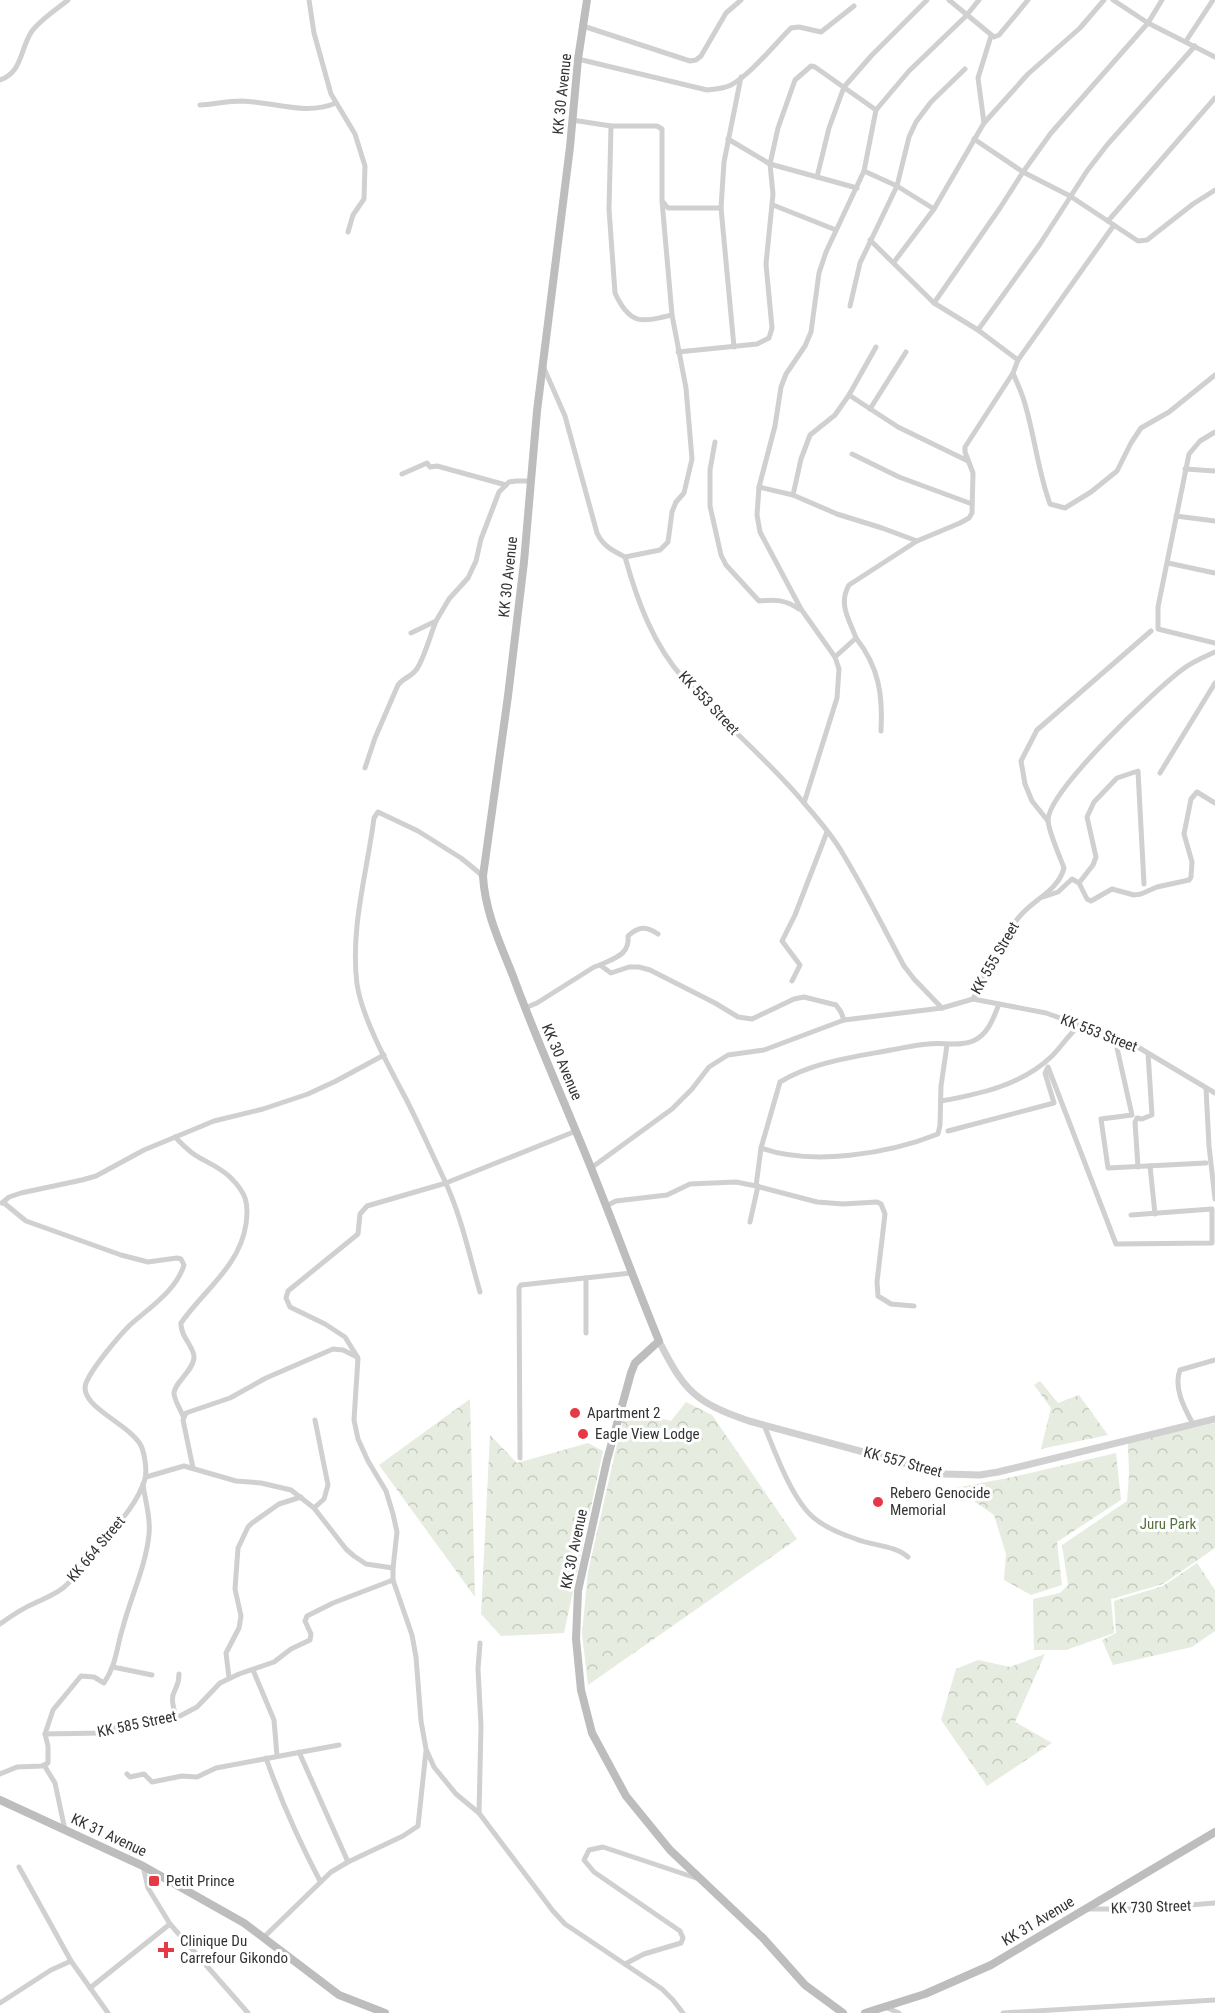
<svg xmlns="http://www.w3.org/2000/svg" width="1215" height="2013" font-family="'Roboto Condensed',sans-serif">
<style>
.forest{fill:url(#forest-crowns)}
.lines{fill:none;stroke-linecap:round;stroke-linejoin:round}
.minor{stroke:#d0d0d0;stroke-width:5}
.tertiary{stroke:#d0d0d0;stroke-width:7}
.secondary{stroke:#bdbdbd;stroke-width:8}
.poi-dot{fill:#e63946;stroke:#fff;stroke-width:2}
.labels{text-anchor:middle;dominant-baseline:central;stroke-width:6;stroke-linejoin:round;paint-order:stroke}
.street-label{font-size:15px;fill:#333;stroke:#fff}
.poi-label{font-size:15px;fill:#333;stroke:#fff;text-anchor:start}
.park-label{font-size:15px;fill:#56703f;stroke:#fff}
</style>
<defs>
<pattern id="forest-crowns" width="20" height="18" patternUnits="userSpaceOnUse" patternTransform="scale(1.5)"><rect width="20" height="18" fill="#e6ecdf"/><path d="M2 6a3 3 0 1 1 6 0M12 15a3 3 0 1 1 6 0" fill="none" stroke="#c6cbc0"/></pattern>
</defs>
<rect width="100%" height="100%" fill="#fff"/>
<g class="forest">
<path d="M 1040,1381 L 1058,1403 L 1079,1395 L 1108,1435 L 1041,1449 L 1051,1408 L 1034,1385 Z"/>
<path d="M 470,1399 L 475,1597 L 379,1465 Z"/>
<path d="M 686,1402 L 712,1415 L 797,1539 L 588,1685 L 582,1633 L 588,1572 L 625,1409 L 671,1421 Z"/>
<path d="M 1215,1423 L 1215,1548 L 1163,1584 L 1111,1599 L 1114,1633 L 1066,1650 L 1034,1650 L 1033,1599 L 1060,1593 L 1068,1585 L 1062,1545 L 1127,1501 L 1129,1475 L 1128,1442 Z"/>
<path d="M 490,1435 L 517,1463 L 588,1443 L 603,1451 L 564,1633 L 501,1636 L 481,1614 Z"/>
<path d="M 1116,1453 L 1121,1500 L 1057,1542 L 1062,1585 L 1031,1595 L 1004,1580 L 1006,1554 L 994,1515 L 955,1488 L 1013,1477 Z"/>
<path d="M 1197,1563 L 1215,1590 L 1215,1631 L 1192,1647 L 1113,1665 L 1102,1640 L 1116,1633 L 1114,1601 L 1163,1586 Z"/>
<path d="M 1045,1654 L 1015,1722 L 1052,1743 L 987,1786 L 941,1720 L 956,1669 L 978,1660 L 1010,1667 Z"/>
</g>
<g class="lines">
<g class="minor">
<path d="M 309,0 L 314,33 L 331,94 L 355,134 L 365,166 L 364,199 L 353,215 L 348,232"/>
<path d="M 949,0 L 994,37 L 999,35 L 1028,0"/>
<path d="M 1113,0 L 1148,23 L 1215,57"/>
<path d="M 583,26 L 690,61 L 696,60 L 701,56 L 726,13 L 741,0"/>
<path d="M 1186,41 L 1213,0"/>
<path d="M 578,59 L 707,90 C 715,89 723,89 731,85 C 750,75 775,44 791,28 L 799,27 L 821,32 L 854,6"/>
<path d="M 0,80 C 23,72 20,48 32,31 C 41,19 57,9 68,0"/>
<path d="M 200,105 C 214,104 228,101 242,101 C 275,102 305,116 336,103"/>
<path d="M 572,120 L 611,126 L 657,126 L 662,129 L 662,201 L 672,315 L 686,388 L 692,459 L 684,493 L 676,502 L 672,512 L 668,542 L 660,550 L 625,557"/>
<path d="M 984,123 L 978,78 L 991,36"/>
<path d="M 611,126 L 609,209 L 615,293 C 630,326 642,322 672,315"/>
<path d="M 728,139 L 770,164 L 857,188"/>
<path d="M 974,139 L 1023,172 L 1070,196 L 1138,241 L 1147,240 L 1193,204 L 1215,190"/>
<path d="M 864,171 L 897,186 L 934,209"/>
<path d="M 817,177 L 829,128 L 844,87 L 872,55 L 927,0"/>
<path d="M 663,202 L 668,208 L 721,208"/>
<path d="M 773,205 L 836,230"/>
<path d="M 1108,221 L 1215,98"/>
<path d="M 870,240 L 934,303 L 978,330 L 1018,360"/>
<path d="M 894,262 L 934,209 L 984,123 L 1028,74 L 1080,28 L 1104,0"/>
<path d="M 934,303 L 1000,208 L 1023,172 L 1051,133 L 1148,23 L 1162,0"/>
<path d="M 850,306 L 860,263 L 897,186 L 909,137 L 916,122 L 931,102 L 965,69"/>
<path d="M 978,330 L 1040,244 L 1087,171 L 1107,145 L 1195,46"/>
<path d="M 734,347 L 721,208 L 724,162 L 741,77"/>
<path d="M 678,352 L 757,344 L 769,338 L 772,328 L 766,264 L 773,194 L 770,164 L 778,128 L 795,80 L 811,66 L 815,67 L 876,110"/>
<path d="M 543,366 L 565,416 L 597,533 C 603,546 612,550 625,557 C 637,600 653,645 684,679 C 722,723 768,759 804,803 C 818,819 833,836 843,854 C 865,890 884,929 904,966 L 914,979 L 942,1008"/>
<path d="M 1013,373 C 1017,383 1022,393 1025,404 C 1035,438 1038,471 1050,504 L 1065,508 L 1091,492 L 1117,471 L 1131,443 L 1141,428 L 1169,412 L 1215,375"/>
<path d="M 849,395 L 898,427 L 968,461"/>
<path d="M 870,409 L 906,352"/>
<path d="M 1215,432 L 1200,441 L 1189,454 L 1158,607 L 1158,629 L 1215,643"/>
<path d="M 715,442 L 710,470 L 710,506 L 721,555 L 726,565 L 759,601 C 775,599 786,600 799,609"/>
<path d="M 852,454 L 899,477 L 972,504"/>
<path d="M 1185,469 L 1215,471"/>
<path d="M 402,474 L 427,463 L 430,467 L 437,466 L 506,485"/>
<path d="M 759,487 L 793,495 L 837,514 L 882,528 L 917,541"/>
<path d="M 793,495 L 801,459 L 810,435 L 835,415 L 849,395 L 876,347"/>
<path d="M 1176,516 L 1215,521"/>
<path d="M 1168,563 L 1215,573"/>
<path d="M 411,633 L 436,621 L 449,599 L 468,578 L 476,561 L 481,539 L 499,492 L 509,482 L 516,481 L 530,481"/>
<path d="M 856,638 C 879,667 883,695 881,731"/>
<path d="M 835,657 L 856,638 C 849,619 838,604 849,585 L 917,541 L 960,523 L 969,518 L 972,513 L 973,473 L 965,452 L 965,447 L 1013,373 L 1018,360 L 1114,225"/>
<path d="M 365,768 L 375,738 L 398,685 C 403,678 411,677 416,670 C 423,662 431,633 436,621"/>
<path d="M 1160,773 L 1215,683"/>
<path d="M 804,803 L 837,698 L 839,669 L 835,657 L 801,609 L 760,532 L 757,515 L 759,487 L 775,426 L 781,387 L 786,374 L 805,346 L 811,332 L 819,273 L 826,252 L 864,171 L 876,110 L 909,71 L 966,16 L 979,0"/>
<path d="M 1048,821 L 1032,801 L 1025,784 L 1021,761 L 1037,730 L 1151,631"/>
<path d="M 1079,883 L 1093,865 L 1096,857 L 1087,817 L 1094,802 L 1117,778 L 1138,771 L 1144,884"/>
<path d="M 1043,897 L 1058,892 L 1072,879 L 1079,883 L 1087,899 L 1091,901 L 1112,889 L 1134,895 L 1141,894 L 1157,887 L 1189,880 L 1191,877 L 1192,862 L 1184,834 L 1191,799 L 1197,792 L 1215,803"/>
<path d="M 600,965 C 614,958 630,955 628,936 C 639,926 646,926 658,934"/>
<path d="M 792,981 L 800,965 L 782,941 L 795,915 L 827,832"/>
<path d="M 973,999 L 1046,1013 L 1131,1043 L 1215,1093"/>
<path d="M 525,1008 L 537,1003 L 594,967 L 600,965 L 611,973 L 629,967 L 639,967 L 650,970 L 715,1003 L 738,1017 L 752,1019 L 794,999 L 804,997 L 836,1005 L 841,1012 L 844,1020"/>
<path d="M 1117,1048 L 1132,1115 L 1101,1119 L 1108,1168 L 1206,1163"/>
<path d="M 1206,1088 L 1209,1146 L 1215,1199"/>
<path d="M 941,1101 C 980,1094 1022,1085 1052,1056 C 1062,1046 1069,1034 1080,1025"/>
<path d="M 576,1131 L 446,1183 L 367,1206 L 360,1214 L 358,1234 L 288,1291 L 286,1298 L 290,1307 L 325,1324 L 345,1337 L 358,1358 L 354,1420 L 358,1439 L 368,1461 L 386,1491 L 393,1514 L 397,1532 L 393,1568 L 393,1580 L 412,1635 L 416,1657 L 421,1721 L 426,1749 L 434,1767 L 456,1794 L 479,1813 L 553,1911 L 565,1924 L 662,1989 L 673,2000 L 683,2013"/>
<path d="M 948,1131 L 1054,1103 L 1045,1073 L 1048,1067 L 1116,1244 L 1212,1243 L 1212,1209 L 1131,1215"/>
<path d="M 175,1137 C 183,1145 190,1153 200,1158 C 211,1164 222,1169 231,1178 C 246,1193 249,1203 246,1224 C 240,1266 204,1290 181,1323 C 180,1337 195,1347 194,1358 C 193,1371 173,1384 174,1394 C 175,1401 180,1409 183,1416"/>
<path d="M 761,1148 C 812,1166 888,1154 938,1134 L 940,1125 L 941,1086 L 947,1045"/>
<path d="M 1150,1166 L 1155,1214"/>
<path d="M 1138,1167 L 1135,1122 L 1137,1118 L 1142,1119 L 1152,1115 L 1148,1053"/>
<path d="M 591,1168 L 672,1109 L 692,1089 L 709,1067 L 728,1055 L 764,1050 L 844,1020 L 942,1008 L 973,999 C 987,971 999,939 1020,916 C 1034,899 1058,891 1064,868 C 1060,857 1048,830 1048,820 C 1049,790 1156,689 1183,669 C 1192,662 1204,657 1215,652"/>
<path d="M 756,1186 L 761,1148 L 780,1082 C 813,1062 854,1057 891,1050 C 903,1048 915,1045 928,1044 C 943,1042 959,1047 973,1041 C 988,1035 994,1017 999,1004"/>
<path d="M 2,1203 L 9,1197 L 21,1193 L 82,1180 L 96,1176 L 144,1150 L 214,1121 L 263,1109 L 308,1094 L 336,1081 L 384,1055"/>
<path d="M 606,1206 L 616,1201 L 667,1195 L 690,1184 L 736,1182 L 756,1186 L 817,1202 L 843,1204 L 877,1202 L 881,1204 L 885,1214 L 877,1282 L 878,1296 L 891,1304 L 914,1306"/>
<path d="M 750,1222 L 758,1186"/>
<path d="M 480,1292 C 469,1254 461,1215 444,1179 C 431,1152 419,1124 405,1097 C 389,1067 362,1018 357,984 C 350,928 367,873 374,818 L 378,812 L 418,831 L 461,858 L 483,876"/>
<path d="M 586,1333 L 586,1278"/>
<path d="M 1193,1424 C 1185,1409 1173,1388 1180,1370 L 1215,1360"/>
<path d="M 764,1425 C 775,1452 794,1506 818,1521 C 829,1529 844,1535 856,1539 C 873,1546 894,1545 908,1557"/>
<path d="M 520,1458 L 519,1288 L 521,1285 L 631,1273"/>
<path d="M 193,1468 L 183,1420 L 186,1413 L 230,1398 L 266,1378 L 333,1349 L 343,1350 L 357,1357"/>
<path d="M 146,1477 L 184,1466 L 236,1481 L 261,1483 L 291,1490 L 314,1508 L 346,1549 L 354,1556 L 366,1564 L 393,1568"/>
<path d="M 314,1508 L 324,1499 L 328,1485 L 315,1420"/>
<path d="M 0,1624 C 11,1616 23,1608 35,1603 C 45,1598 54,1595 63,1588 C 76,1577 86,1563 96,1550 C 113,1529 137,1506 145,1479 C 147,1471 145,1456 142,1448 C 134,1425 77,1407 86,1383 C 92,1368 118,1337 130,1325 C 149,1308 176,1291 184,1265 L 181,1259 L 177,1258 L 148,1262 L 121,1255 L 26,1221 L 4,1203"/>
<path d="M 113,1667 L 152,1675"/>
<path d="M 253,1670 L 274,1720 L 277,1756"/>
<path d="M 229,1678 L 226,1653 L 239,1628 L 241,1616 L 235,1589 L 238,1548 L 248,1527 L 252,1523 L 279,1504 L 301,1497"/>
<path d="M 176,1716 C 174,1710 171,1702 173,1695 C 176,1686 179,1685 179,1674"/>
<path d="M 45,1734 L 53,1710 L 81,1676 L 94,1677 L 104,1683 C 117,1663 116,1649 123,1627 C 131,1596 146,1566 149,1534 C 151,1517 145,1501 143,1484"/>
<path d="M 266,1758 C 281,1801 299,1841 320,1881"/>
<path d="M 44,1765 L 55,1783 L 65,1830"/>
<path d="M 0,1774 L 17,1767 L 42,1766 L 48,1763 L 48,1746 L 45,1734 L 102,1733 L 117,1727 L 180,1716 L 197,1707 L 220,1683 L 239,1674 L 274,1662 L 291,1649 L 310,1640 L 311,1634 L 305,1621 L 307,1616 L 333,1603 L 393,1580"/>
<path d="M 127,1774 L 130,1777 L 144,1774 L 152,1782 L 182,1776 L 197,1777 L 216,1768 L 339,1745"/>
<path d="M 479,1813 L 481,1726 L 478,1669 L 480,1643"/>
<path d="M 348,1862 L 403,1836 L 418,1826 L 426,1751"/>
<path d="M 143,1866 L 148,1888 L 170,1924 L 248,2013"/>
<path d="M 19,1867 L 71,1961 L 108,2013"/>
<path d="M 1088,1909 L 1141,1909 L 1215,1903"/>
<path d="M 264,1937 L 331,1872 L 348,1862 L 299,1752"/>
<path d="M 625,1964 L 644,1954 L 681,1943 L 683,1938 L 680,1931 L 594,1872 L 584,1860 L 589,1850 L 603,1847 L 699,1879"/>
<path d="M 90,1988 L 170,1924"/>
<path d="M 0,2003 L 51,1970 L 71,1961"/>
<path d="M 885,2007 L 899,2013"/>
<path d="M 1003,2013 L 1215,2000"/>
</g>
<path class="tertiary" d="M 659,1341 C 684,1391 696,1403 749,1421 L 945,1474 L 980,1475 L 998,1472 L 1215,1419"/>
<g class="secondary">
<path d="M 587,0 L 578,59 L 570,147 L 537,411 L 524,562 L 508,696 L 483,876 C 485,912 500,943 513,976 C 532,1028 554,1078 575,1129 C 605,1199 630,1271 659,1341 L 635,1363 L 631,1373 L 607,1460 L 578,1591 L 576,1639 L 581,1690 L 592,1733 L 626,1796 L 670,1850 L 763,1938 L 805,1985 L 843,2013"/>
<path d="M 0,1800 L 143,1866 L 244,1923 L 339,1995 L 385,2013"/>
<path d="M 865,2013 L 925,1994 L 991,1965 L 1215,1832"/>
</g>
</g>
<g class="poi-dot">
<circle cx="575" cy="1413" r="6"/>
<circle cx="583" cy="1434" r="6"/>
<circle cx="878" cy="1502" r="6"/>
<rect x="148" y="1875" width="12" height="12" rx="3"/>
<path d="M163 1941h6v6h6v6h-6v6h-6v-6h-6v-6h6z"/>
</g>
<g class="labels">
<g class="street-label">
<text transform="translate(562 94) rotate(-84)">KK 30 Avenue</text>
<text transform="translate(508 577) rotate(-84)">KK 30 Avenue</text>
<text transform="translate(709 703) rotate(47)">KK 553 Street</text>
<text transform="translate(995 958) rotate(-60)">KK 555 Street</text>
<text transform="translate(1099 1033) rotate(21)">KK 553 Street</text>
<text transform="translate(562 1062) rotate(67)">KK 30 Avenue</text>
<text transform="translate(903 1462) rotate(15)">KK 557 Street</text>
<text transform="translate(96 1549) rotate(-50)">KK 664 Street</text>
<text transform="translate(574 1549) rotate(-78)">KK 30 Avenue</text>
<text transform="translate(137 1724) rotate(-12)">KK 585 Street</text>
<text transform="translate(109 1835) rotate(25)">KK 31 Avenue</text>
<text transform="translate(1151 1907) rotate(-2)">KK 730 Street</text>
<text transform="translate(1038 1921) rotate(-31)">KK 31 Avenue</text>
</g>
<g class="poi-label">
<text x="587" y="1413">Apartment 2</text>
<text x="595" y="1434">Eagle View Lodge</text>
<text x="890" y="1493">Rebero Genocide<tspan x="890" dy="17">Memorial</tspan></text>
<text x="166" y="1881">Petit Prince</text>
<text x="180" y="1941">Clinique Du<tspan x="180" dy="17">Carrefour Gikondo</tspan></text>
</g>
<g class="park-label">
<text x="1168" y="1524">Juru Park</text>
</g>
</g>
</svg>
